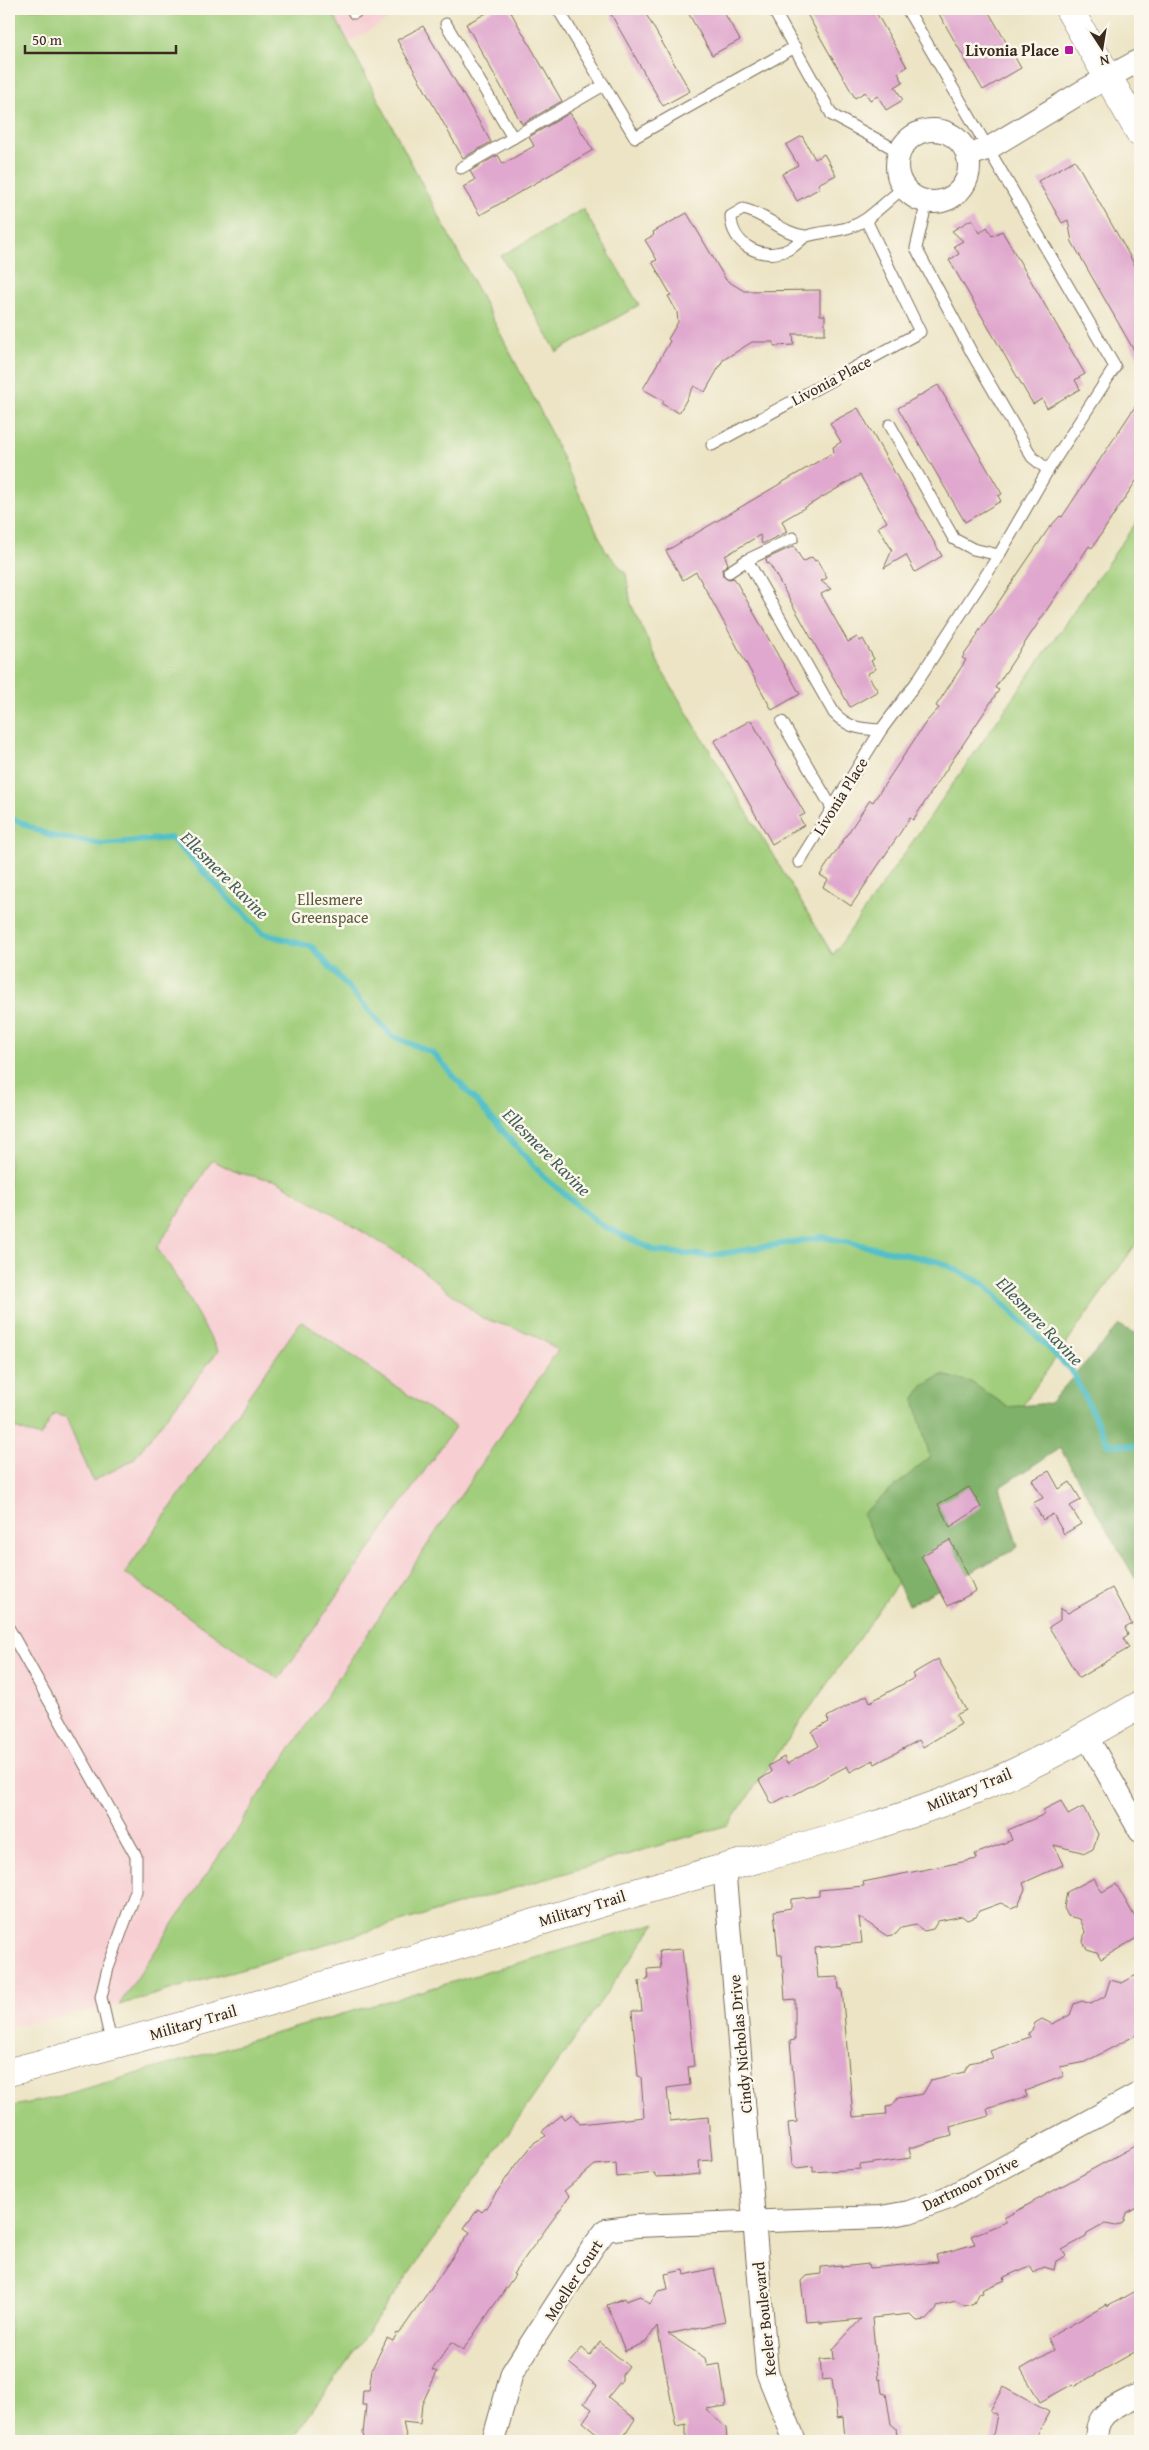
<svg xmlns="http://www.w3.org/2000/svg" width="1149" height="2450" font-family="'Gentium Book Plus',serif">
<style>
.built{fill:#f7cfd3}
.green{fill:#a1ce7b;stroke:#6e7c4c}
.forest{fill:#80b16b;stroke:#5e6e44}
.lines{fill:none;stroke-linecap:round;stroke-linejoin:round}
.stream{stroke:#52c0c7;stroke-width:6}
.building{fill:#e0a8ce}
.service-casing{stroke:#796b58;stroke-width:13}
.minor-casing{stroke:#796b58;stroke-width:24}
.tertiary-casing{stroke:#796b58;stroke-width:29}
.secondary-casing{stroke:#796b58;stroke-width:29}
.service{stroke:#fff;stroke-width:11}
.minor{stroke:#fff;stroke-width:22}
.tertiary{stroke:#fff;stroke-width:28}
.secondary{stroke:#fff;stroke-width:28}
.poi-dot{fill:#b5179e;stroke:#fbf7ec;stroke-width:2}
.labels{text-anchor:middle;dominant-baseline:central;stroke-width:5;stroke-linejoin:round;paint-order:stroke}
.poi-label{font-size:16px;font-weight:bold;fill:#3b2a1e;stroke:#fbf7ec;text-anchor:end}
.street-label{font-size:16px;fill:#3b2a1e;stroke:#fbf7ec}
.park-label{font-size:16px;fill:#5a5b3a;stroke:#fbf7ec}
.water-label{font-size:18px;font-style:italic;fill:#435e59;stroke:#fbf7ec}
</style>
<rect width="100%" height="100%" fill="#fbf7ec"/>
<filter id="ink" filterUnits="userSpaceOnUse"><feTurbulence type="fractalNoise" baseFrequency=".02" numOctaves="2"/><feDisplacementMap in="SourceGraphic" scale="10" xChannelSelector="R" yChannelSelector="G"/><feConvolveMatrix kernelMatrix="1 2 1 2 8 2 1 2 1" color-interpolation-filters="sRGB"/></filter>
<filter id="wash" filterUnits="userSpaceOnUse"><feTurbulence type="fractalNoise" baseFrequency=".0096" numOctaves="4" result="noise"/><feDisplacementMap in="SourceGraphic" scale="20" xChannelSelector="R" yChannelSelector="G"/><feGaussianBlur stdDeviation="1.12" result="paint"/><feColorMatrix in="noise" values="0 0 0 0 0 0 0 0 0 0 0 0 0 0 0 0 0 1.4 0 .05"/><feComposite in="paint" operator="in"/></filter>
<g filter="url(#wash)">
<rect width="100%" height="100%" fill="#ece4c4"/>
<g class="built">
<path d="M 331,9 L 407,9 L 349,42 Z"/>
<path d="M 220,1147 L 558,1350 L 119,2005 L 9,2027 L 9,1426 L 40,1436 Z"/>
</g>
<g class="green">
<path d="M 9,9 L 331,9 L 538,406 L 606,551 L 626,574 L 631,604 L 662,671 L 833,955 L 1140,517 L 1140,1238 L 728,1825 L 119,2005 L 558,1350 L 532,1334 L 482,1318 L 408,1259 L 278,1181 L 238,1173 L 212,1160 L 157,1248 L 169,1265 L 218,1351 L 133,1460 L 93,1481 L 66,1417 L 54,1414 L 40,1437 L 9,1426 Z"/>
<path d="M 583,209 L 639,305 L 557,352 L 501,256 Z"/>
<path d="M 301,1321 L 455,1427 L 279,1679 L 125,1573 Z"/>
<path d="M 656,1923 L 291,2441 L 9,2441 L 9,2107 L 53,2098 Z"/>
</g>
<path class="forest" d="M 1119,1325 L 1140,1336 L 1140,1582 L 1135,1578 L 1060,1448 L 1000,1487 L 1018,1547 L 909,1605 L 862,1514 L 930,1457 L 914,1400 L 923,1386 L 942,1375 L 971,1382 L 1008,1407 L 1050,1403 Z"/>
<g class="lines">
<path class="stream" d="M 9,817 L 50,836 L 103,844 L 171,838 L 262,933 L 312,947 L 392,1036 L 433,1053 L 543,1176 L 601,1225 L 656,1251 L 709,1256 L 823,1237 L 940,1262 L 984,1284 L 1072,1371 L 1108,1444 L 1140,1446"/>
</g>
<g id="blocks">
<g class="building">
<path d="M 494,9 L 509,9 L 562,101 L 522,124 L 466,24 Z"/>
<path d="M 608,9 L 643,9 L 690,91 L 663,106 Z"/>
<path d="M 686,9 L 722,9 L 740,40 L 712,55 Z"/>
<path d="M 804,9 L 874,9 L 907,67 L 898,73 L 903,82 L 895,87 L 903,100 L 886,110 L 878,96 L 870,100 L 865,92 L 855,98 Z"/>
<path d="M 936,9 L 987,9 L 1021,68 L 983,90 Z"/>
<path d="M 423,26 L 491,142 L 463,158 L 397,40 Z"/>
<path d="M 570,113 L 593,150 L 480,215 L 463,187 L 475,180 L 470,171 L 498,155 L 503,164 L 534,146 L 529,137 Z"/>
<path d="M 802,136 L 815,159 L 824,154 L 836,175 L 818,184 L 820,188 L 797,201 L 782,174 L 798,165 L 786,145 Z"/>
<path d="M 1075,160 L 1140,274 L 1140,361 L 1072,242 L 1068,220 L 1062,223 L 1038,181 Z"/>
<path d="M 687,213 L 726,280 L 744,291 L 820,290 L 820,315 L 825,315 L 825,334 L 793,334 L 794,345 L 774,346 L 774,342 L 752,342 L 723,360 L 705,392 L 694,386 L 679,413 L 662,404 L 664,401 L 643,389 L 670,341 L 668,339 L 678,322 L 677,312 L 668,296 L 671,295 L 652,262 L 657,260 L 645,240 L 654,235 L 653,232 Z"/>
<path d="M 972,219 L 980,233 L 987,227 L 992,236 L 1002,231 L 1085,374 L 1075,380 L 1080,389 L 1047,408 L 1042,399 L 1033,404 L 949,260 L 959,254 L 954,246 L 963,241 L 952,231 Z"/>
<path d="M 938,385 L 1002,494 L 998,496 L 1001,501 L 965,522 L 898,408 Z"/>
<path d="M 1140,399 L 1140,475 L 1092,548 L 1089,546 L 1009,667 L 995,688 L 999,690 L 991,702 L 913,820 L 910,818 L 851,906 L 823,887 L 828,880 L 820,875 L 870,800 L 873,802 L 926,722 L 939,708 L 936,706 L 966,660 L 962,658 L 978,635 L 977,634 L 1049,528 L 1060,516 L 1062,517 Z"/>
<path d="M 858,408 L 942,556 L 915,572 L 906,555 L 884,568 L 892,550 L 878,527 L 887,522 L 860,475 L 782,521 L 787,532 L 762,544 L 760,535 L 725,556 L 728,564 L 722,569 L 723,576 L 729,579 L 734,578 L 800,694 L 772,710 L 696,572 L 683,580 L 666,551 L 834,452 L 833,447 L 841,442 L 830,423 Z"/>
<path d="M 794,546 L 803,562 L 812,557 L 815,561 L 817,560 L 827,578 L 821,581 L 831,589 L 821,594 L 848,642 L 857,637 L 860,641 L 863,639 L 874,659 L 871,661 L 876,669 L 867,674 L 878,691 L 850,707 L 769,563 L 767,564 L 766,559 Z"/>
<path d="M 751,720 L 805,814 L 799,817 L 804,825 L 772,844 L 714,741 Z"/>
<path d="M 1049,1471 L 1059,1489 L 1070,1482 L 1081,1500 L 1070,1506 L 1081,1524 L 1064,1534 L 1053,1514 L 1043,1520 L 1033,1503 L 1043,1498 L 1032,1480 Z"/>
<path d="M 969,1487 L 981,1507 L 950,1527 L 938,1504 Z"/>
<path d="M 950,1540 L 976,1591 L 948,1606 L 921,1556 Z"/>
<path d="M 1112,1588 L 1132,1624 L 1125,1628 L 1128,1635 L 1123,1638 L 1129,1648 L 1079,1678 L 1049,1627 L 1060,1620 L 1060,1608 L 1068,1613 Z"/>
<path d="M 938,1659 L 966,1710 L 956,1715 L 961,1724 L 923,1747 L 919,1740 L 875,1764 L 873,1760 L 850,1772 L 847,1766 L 790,1797 L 789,1795 L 772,1804 L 759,1780 L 772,1772 L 768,1766 L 784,1757 L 787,1764 L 819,1746 L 812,1732 L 829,1722 L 827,1717 L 867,1695 L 870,1702 L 914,1678 L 912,1674 Z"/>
<path d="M 1061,1801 L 1068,1815 L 1083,1807 L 1098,1834 L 1093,1849 L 1085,1853 L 1054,1845 L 1063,1865 L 1023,1883 L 1025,1889 L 1018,1905 L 1011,1908 L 1001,1903 L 979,1911 L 976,1917 L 967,1920 L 962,1916 L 938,1921 L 933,1929 L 924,1931 L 916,1925 L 901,1928 L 896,1934 L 887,1936 L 859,1917 L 862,1943 L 815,1948 L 818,1978 L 838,1977 L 839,1989 L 842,1989 L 853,2117 L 887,2114 L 886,2107 L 892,2106 L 898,2098 L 923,2094 L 931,2080 L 964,2072 L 969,2063 L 993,2058 L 990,2051 L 1030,2037 L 1028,2033 L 1032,2031 L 1035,2023 L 1042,2019 L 1052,2024 L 1070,2015 L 1074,2004 L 1082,2001 L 1091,2004 L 1105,1996 L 1110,1980 L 1122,1983 L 1140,1973 L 1140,2033 L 1085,2062 L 1060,2067 L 1064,2076 L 1025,2091 L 1027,2096 L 987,2109 L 989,2116 L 950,2127 L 952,2136 L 909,2148 L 911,2158 L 860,2165 L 860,2169 L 813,2172 L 813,2166 L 797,2168 L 792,2164 L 788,2123 L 797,2122 L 790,2041 L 795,2040 L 795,1999 L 785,2000 L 782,1955 L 778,1955 L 774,1911 L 791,1908 L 791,1899 L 819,1896 L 819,1890 L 864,1886 L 863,1882 L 977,1859 L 975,1854 L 1012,1840 L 1008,1830 L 1045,1814 L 1043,1810 Z"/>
<path d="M 1094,1878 L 1102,1892 L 1116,1884 L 1140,1926 L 1140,1936 L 1101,1959 L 1097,1952 L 1087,1949 L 1083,1942 L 1085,1931 L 1080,1919 L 1068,1916 L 1064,1908 L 1067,1892 Z"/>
<path d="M 682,1949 L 694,2066 L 688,2067 L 690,2085 L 667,2088 L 670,2121 L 708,2117 L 712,2160 L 699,2161 L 700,2174 L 680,2176 L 655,2177 L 655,2173 L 617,2177 L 616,2163 L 595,2165 L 564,2191 L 570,2196 L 513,2274 L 515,2275 L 463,2350 L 452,2342 L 432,2370 L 437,2372 L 422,2404 L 420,2424 L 403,2422 L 407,2441 L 365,2441 L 363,2434 L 366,2405 L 362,2405 L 363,2390 L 369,2390 L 372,2369 L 387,2338 L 393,2341 L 397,2333 L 399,2334 L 470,2232 L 464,2228 L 478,2209 L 482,2212 L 485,2209 L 512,2170 L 535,2142 L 546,2136 L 542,2131 L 562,2115 L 565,2119 L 572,2114 L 580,2124 L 644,2117 L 641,2077 L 638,2076 L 632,2011 L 642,2011 L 639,1981 L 648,1980 L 647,1969 L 661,1968 L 659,1951 Z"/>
<path d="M 1140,2143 L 1140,2205 L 1126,2213 L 1123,2223 L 1116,2226 L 1105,2224 L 1087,2234 L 1086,2237 L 1062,2250 L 1066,2256 L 1056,2261 L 1054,2270 L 1044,2267 L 1034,2273 L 1030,2266 L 1004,2277 L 1005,2280 L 982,2290 L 983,2293 L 978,2294 L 974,2303 L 965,2306 L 956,2301 L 937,2306 L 937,2309 L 927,2320 L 917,2321 L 910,2314 L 872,2318 L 878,2380 L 880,2379 L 882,2393 L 886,2394 L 891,2424 L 896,2428 L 897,2436 L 893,2441 L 860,2441 L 845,2438 L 843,2417 L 837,2418 L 832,2379 L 822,2380 L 820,2360 L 834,2359 L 833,2349 L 861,2319 L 820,2323 L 820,2321 L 806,2322 L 801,2281 L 806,2276 L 821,2274 L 821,2267 L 841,2265 L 841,2267 L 869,2264 L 870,2268 L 938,2262 L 936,2255 L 975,2244 L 971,2236 L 1006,2222 L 1004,2218 Z"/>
<path d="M 714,2268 L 725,2322 L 668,2334 L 705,2358 L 707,2366 L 720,2364 L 726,2406 L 706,2409 L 726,2428 L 727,2441 L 686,2441 L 686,2424 L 676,2426 L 657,2326 L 646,2342 L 625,2351 L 607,2305 L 625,2298 L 626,2301 L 640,2296 L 650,2304 L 658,2291 L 668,2289 L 665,2274 L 684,2270 L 685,2275 Z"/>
<path d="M 1140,2288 L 1140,2349 L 1075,2386 L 1073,2384 L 1040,2402 L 1021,2369 L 1054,2350 L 1048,2338 L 1106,2305 L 1107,2307 Z"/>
<path d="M 600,2342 L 629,2366 L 622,2375 L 622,2380 L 608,2397 L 635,2419 L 621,2441 L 606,2441 L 583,2422 L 592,2409 L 584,2403 L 597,2386 L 569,2363 L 582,2348 L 590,2355 Z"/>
<path d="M 1003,2387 L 1049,2412 L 1034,2441 L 992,2441 L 997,2414 L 990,2411 Z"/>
</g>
</g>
</g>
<g filter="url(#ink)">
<use href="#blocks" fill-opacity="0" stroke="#796b58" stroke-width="1"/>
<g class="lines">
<g class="service-casing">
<g id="service">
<path d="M 352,9 L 354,13 L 361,9"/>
<path d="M 558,9 L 635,137 L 795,47"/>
<path d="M 773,9 L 832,115 L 900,152"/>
<path d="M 446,24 L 513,138"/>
<path d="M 461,168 L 604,85"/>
<path d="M 927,201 L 916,248 L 973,355 L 1032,457 L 1048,470"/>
<path d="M 805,236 C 783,234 766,214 743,209 L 731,216 C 731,245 763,262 789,249 C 796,246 801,238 807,236 C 828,230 848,232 866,219 C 880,209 891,197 905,187"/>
<path d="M 890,425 L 954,539 L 973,549 L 999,555"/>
<path d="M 712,445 L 920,332 L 866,220"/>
<path d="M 747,560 L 834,713 C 848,728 861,729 881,730"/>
<path d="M 729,572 L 747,560 L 793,538"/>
<path d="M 782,722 L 832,808"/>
<path d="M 799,862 L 881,730 L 916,683 L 999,555 L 1048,470 L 1115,367 L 907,9"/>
<path d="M 9,1629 L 136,1856 L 136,1891 L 108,1968 L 101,1997 L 112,2046"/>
</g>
</g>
<g class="minor-casing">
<g id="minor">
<circle cx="933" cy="166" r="36"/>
<path d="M 968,156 L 989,148 L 1085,90 L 1140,60"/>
<path d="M 1087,1737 L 1140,1831"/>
<path d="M 724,1866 L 767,2372 L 795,2441"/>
<path d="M 494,2438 L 512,2373 L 593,2247 L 606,2230 L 637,2226 L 881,2217 L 909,2212 L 946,2199 L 1140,2093"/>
<path d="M 1097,2441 C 1093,2412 1118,2406 1140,2394"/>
</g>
</g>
<g class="tertiary-casing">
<path id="tertiary" d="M 9,2072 C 218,2019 424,1956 631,1894 C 748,1859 874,1833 986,1785 C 1039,1763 1090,1734 1140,1705"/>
</g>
<g class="secondary-casing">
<path id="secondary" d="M 1069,9 L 1140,133"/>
</g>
<use href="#service" class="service"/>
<use href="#minor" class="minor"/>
<use href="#tertiary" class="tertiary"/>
<use href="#secondary" class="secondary"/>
</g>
</g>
<rect class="poi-dot" x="1064" y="45" width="10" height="10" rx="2.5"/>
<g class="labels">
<g class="poi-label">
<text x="1059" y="50">Livonia Place</text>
</g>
<g class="street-label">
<text transform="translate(831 380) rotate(-28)">Livonia Place</text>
<text transform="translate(840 796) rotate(-58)">Livonia Place</text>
<text transform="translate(969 1789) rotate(-22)">Military Trail</text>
<text transform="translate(582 1908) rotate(-17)">Military Trail</text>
<text transform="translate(193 2022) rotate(-16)">Military Trail</text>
<text transform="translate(740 2044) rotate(-95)">Cindy Nicholas Drive</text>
<text transform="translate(970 2183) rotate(-26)">Dartmoor Drive</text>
<text transform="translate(573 2280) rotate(-57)">Moeller Court</text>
<text transform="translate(764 2319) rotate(-96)">Keeler Boulevard</text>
</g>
<g class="park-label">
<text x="330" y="899">Ellesmere<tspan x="330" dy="18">Greenspace</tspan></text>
</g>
<g class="water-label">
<text transform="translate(225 875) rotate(45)">Ellesmere Ravine</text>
<text transform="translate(547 1152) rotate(45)">Ellesmere Ravine</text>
<text transform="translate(1040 1321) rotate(46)">Ellesmere Ravine</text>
</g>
</g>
<rect width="1149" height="2450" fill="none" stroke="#fbf7ec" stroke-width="30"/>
<g transform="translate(1102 48) rotate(168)" stroke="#fbf7ec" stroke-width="4" paint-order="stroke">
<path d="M0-4L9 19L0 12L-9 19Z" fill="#3b2a1e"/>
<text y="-8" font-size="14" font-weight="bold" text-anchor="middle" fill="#3b2a1e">N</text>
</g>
<path d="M25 45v8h151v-8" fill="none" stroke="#3b2a1e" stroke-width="2.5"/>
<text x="32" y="45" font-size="15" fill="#3b2a1e" stroke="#fbf7ec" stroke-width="4" paint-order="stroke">50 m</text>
</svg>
